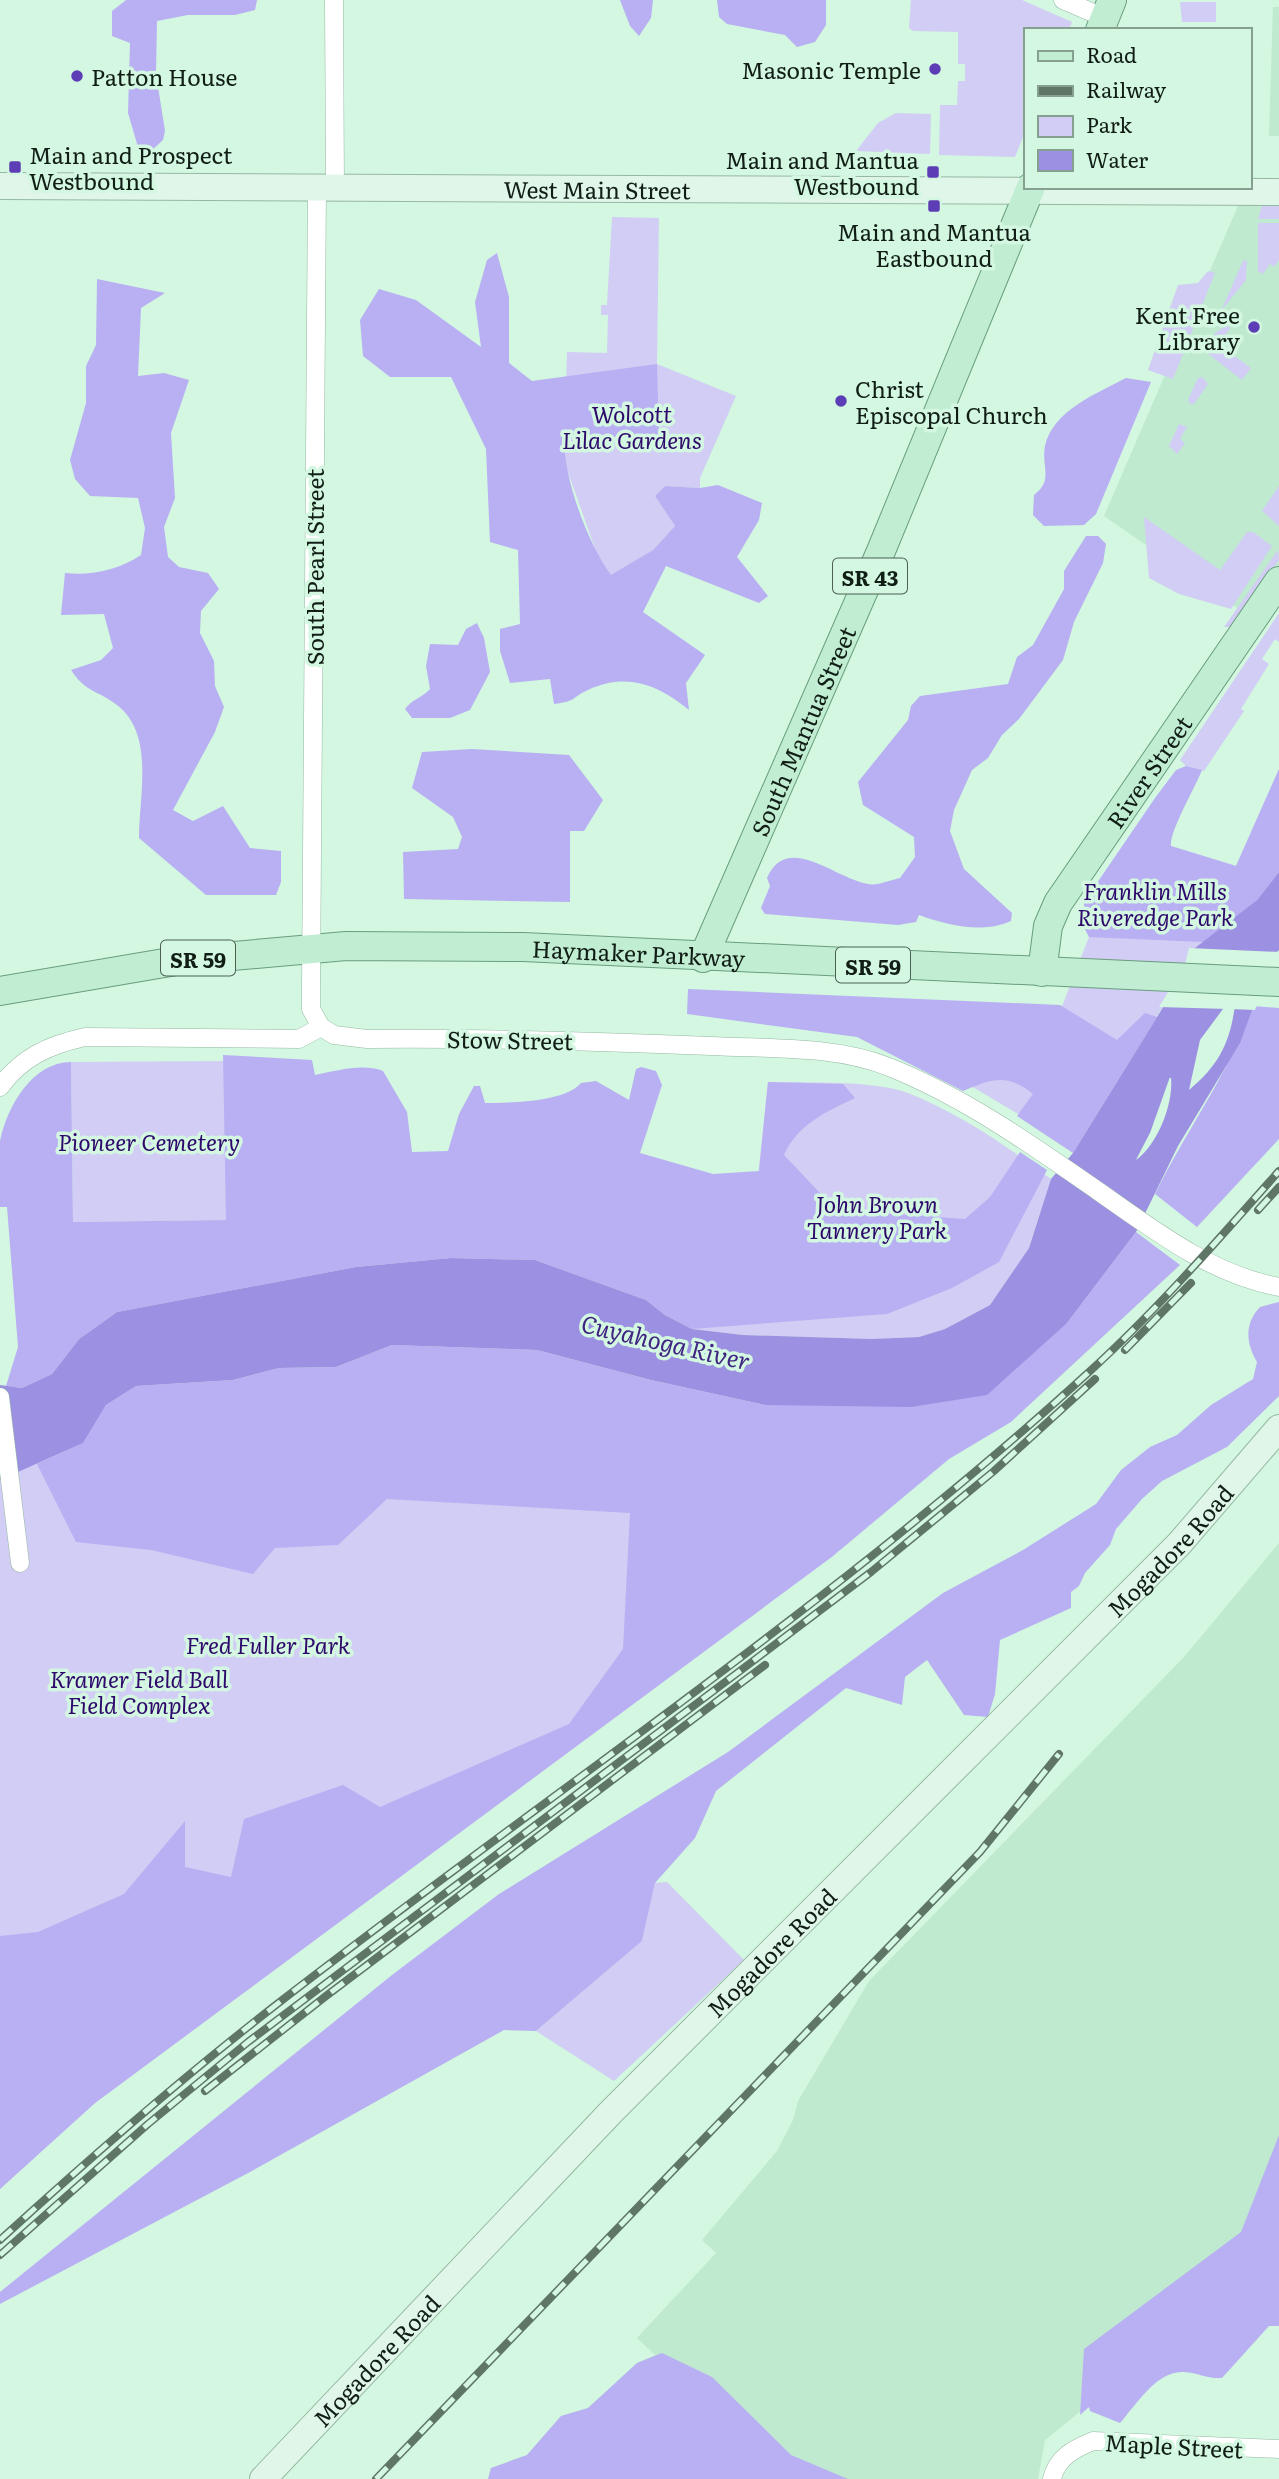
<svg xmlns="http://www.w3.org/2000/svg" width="1279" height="2479" font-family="Literata,serif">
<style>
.built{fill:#bfeacf}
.green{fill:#d1cdf4}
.forest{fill:#b8b0f3}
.water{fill:#9c90e2;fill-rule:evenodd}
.pier{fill:#d3f7e0}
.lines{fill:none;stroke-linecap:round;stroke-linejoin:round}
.river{stroke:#9c90e2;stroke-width:33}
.street-casing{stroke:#95b8a2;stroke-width:19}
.secondary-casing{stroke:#95b8a2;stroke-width:28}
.primary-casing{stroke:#689d7d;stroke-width:30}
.street{stroke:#fff;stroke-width:18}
.secondary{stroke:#e0f6e9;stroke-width:26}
.primary{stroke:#c1eed3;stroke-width:28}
.rail-casing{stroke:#5f7667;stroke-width:8}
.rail{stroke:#d3f7e0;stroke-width:5;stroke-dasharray:16;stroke-linecap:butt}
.poi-dot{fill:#5d3db5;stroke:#d3f7e0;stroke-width:2.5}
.labels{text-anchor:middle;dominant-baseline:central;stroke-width:7;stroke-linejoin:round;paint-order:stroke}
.shield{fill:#d3f7e0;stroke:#4b5f53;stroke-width:2}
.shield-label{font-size:21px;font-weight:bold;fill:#111e16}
.poi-label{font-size:23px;fill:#111e16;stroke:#d3f7e0;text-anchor:end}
.street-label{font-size:23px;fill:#111e16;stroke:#d3f7e0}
.park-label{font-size:23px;font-style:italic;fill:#2e086b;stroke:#d3f7e0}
.water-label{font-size:24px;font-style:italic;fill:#3f2482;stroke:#d3f7e0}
</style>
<rect width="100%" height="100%" fill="#d3f7e0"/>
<g class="built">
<path d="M 1273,7 L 1279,7 L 1279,136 L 1269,136 Z"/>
<path d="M 1244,192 L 1279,192 L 1279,600 L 1262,625 L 1104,516 Z"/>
<path d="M 1279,1543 L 1279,2300 L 1221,2298 L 1045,2440 L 1038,2479 L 488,2479 L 491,2468 L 527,2455 L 561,2416 L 588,2408 L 637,2363 L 655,2355 L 637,2338 L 716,2253 L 702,2240 L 777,2151 L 793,2120 L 798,2101 L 869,1981 L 1184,1657 Z"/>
</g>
<g class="green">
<path d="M 911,0 L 1022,0 L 1072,22 L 1069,30 L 1025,30 L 1025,132 L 1015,157 L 939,155 L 940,105 L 957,105 L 958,81 L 965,81 L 965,64 L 958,64 L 958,32 L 913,31 L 909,28 Z"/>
<path d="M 1180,2 L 1216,2 L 1216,22 L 1182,22 Z"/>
<path d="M 896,113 L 931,114 L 930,154 L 856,151 L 878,123 Z"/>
<path d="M 1262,206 L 1279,206 L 1279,219 L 1258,219 Z"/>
<path d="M 612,217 L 659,218 L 657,364 L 736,396 L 700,478 L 700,488 L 665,486 L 655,496 L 675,526 L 653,550 L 611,576 L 598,557 L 564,461 L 567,352 L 607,353 L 608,315 L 601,315 L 601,305 L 607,305 Z"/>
<path d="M 1258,223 L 1279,223 L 1279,260 L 1274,267 L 1270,264 L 1263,274 L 1258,271 Z"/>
<path d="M 1247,260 L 1246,280 L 1221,311 L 1243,261 Z"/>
<path d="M 1208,271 L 1215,273 L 1173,379 L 1148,370 L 1178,285 L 1198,283 Z"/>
<path d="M 1227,325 L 1230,328 L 1219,345 L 1251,368 L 1242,380 L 1207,353 L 1215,333 Z"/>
<path d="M 1202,377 L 1208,384 L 1194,404 L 1190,404 L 1188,400 L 1198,378 Z"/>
<path d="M 1179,424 L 1187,427 L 1180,439 L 1185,443 L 1177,454 L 1169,446 Z"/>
<path d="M 1279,486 L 1279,526 L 1262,511 Z"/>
<path d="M 1144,517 L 1220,570 L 1247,532 L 1253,532 L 1272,546 L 1231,609 L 1179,594 L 1149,578 Z"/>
<path d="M 1278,550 L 1279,560 L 1234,627 L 1224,627 Z"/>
<path d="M 1279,613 L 1279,642 L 1275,639 L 1262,659 L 1269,664 L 1241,709 L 1244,711 L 1204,771 L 1186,766 L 1180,760 Z"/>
<path d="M 1279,769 L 1279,872 L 1257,900 L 1191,951 L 1188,966 L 1075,1148 L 914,1052 L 1061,1009 L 1089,937 L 1084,927 L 1084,902 L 1171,846 L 1236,866 Z"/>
<path d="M 225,1061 L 227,1220 L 73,1222 L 71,1062 Z"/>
<path d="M 768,1082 C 805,1083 874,1080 908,1093 C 959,1113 1008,1147 1051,1179 L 1029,1248 L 990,1305 L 945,1329 L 919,1337 L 872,1339 L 743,1335 L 692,1329 L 753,1224 Z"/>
<path d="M 136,1386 L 833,1556 L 95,2103 L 0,2189 L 0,1479 Z"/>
<path d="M 667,1882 L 744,1960 L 614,2081 L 536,2031 L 642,1941 L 655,1883 Z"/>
</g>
<g class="forest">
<path d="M 126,0 L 257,0 L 255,10 L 235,15 L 188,15 L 157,21 L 156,74 L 165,131 L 163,140 L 151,151 L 138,147 L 128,113 L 130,43 L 112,36 L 112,11 Z"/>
<path d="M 620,0 L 653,0 L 651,18 L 639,36 L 630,26 Z"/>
<path d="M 717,0 L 826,0 L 826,25 L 815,42 L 797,47 L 785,35 L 727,24 L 719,17 Z"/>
<path d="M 497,253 L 509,297 L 509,363 L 532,381 L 657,364 L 659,438 L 564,436 C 563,477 587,542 611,575 L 653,550 L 675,526 L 655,496 L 665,486 L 700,488 L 718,485 L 762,503 L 759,520 L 737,557 L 768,596 L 759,603 L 666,566 L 643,612 L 705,655 L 686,683 L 689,710 C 658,685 627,672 588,690 C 570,698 578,701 554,704 L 550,679 L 510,683 L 500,651 L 500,629 L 520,624 L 518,550 L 490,542 L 486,449 L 451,377 L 390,377 L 363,356 L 360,320 L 379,289 L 416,300 L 481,347 L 475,302 L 487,260 Z"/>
<path d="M 97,279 L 165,293 L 141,308 L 138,376 L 164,373 L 189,380 L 171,433 L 175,498 L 164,527 L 168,557 L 179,567 L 208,573 L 219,589 L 201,611 L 200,633 L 214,661 L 215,686 L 224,707 L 215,732 L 173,810 L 193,821 L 223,806 L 250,848 L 281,851 L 281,882 L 276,895 L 206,895 L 139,838 C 139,796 155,734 117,705 C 98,690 86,693 71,670 L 101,660 L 113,648 L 104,614 L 61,615 L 65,573 C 92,576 118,570 141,555 L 145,528 L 138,498 L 90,496 L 75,479 L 70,460 L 86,403 L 86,366 L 96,345 Z"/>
<path d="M 1126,378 L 1151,382 L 1096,514 L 1084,525 L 1044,526 L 1033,515 L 1034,495 C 1054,480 1041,467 1045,446 C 1053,410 1098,393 1126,378 Z"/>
<path d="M 1086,536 L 1098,536 L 1106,544 L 1103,563 L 1074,622 L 1063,660 L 1019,719 L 1002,735 L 988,758 L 972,770 L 954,810 L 950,831 L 964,869 L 1012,913 L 1011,921 C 983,934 947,925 919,915 L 916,922 L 898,925 L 765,914 L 761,908 L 770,886 L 767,878 C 787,832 834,878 868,884 C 877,886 891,880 900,878 L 915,857 L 914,837 L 863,805 L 858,782 L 908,720 L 911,706 L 920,696 L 1008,684 L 1017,657 L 1033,645 L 1064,589 L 1064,571 Z"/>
<path d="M 477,623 L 484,638 L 490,672 L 470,710 L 450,718 L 412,718 L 405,709 C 412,699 422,698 430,689 L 426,666 L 430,644 L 458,645 L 466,629 Z"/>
<path d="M 472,749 L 569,755 L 603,800 L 584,831 L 570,831 L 570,902 L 404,899 L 403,852 L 458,849 L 462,837 L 453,817 L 412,788 L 422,752 Z"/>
<path d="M 1186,766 L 1202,770 C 1195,788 1169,832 1171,846 L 1236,866 L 1279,769 L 1279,872 L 1257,900 L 1203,942 L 1089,937 L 1084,927 L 1084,902 L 1155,798 L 1176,770 Z"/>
<path d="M 688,989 L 1060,1005 L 1117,1040 L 1145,1013 L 1157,1017 L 1073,1153 L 1017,1116 L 1033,1094 C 1007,1073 992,1079 963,1091 L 857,1037 L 687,1014 Z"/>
<path d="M 1253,1006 L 1279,1008 L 1279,1139 L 1197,1227 L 1155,1194 C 1186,1131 1229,1073 1253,1006 Z"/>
<path d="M 223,1055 L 312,1060 L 315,1075 C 337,1071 362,1063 383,1071 L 407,1112 L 412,1152 L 448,1151 L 459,1114 L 474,1086 L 480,1086 L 485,1103 C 510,1103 565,1102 581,1083 L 596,1081 L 629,1100 L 636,1069 L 641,1067 L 656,1071 L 662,1085 L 640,1153 L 713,1174 L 759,1171 L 768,1082 L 843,1084 L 855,1098 C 827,1111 797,1125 784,1155 L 836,1210 L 965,1219 L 990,1197 L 1020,1152 L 1047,1170 L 999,1262 L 952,1288 L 887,1314 L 692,1329 L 665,1315 L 646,1300 L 535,1260 L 451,1258 L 356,1267 L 117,1312 L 79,1339 L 52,1374 L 22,1388 L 6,1386 L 18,1347 L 7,1207 L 0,1207 C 0,1186 0,1161 0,1141 C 7,1107 32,1062 71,1062 L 73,1222 L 226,1220 Z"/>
<path d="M 1136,1232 L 1180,1265 L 1011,1422 L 949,1459 L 833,1556 L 95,2103 L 0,2189 L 0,1936 L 38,1932 L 124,1894 L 185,1821 L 185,1867 L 231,1877 L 244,1819 L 343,1785 L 380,1807 L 569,1724 L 623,1649 L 630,1513 L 387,1499 L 338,1545 L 275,1548 L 253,1574 L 151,1550 L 76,1542 L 37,1464 L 83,1443 L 106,1405 L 136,1386 L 233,1380 L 279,1368 L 336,1367 L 392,1345 L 537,1350 L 651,1380 L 765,1405 L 1067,1323 Z"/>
<path d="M 1279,1302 L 1279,1396 L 1227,1447 L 1162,1481 L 1142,1499 L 1116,1529 L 1110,1545 L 1085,1573 L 1079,1586 L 1071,1592 L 1071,1608 L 1000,1640 L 995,1694 L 988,1717 L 964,1715 L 927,1660 L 905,1677 L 902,1705 L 846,1688 L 716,1791 L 695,1838 L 655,1883 L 642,1941 L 536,2031 L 504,2030 L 250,2172 L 0,2304 L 0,2292 L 392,1975 L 499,1894 L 728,1752 L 943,1593 L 1023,1550 L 1096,1504 L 1121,1470 L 1150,1447 L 1177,1435 L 1211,1405 L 1253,1379 L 1257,1362 C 1246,1343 1244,1324 1260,1307 Z"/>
<path d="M 1279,2135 L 1279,2326 L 1269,2326 L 1222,2378 C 1207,2379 1199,2373 1184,2372 C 1157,2370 1136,2405 1120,2423 L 1090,2411 L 1089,2407 L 1080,2415 L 1084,2349 L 1241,2232 Z"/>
<path d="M 662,2353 L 712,2377 L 791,2455 L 848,2479 L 488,2479 L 491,2468 L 527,2455 L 561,2416 L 588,2408 L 637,2363 Z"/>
</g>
<path class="water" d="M 1279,872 L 1279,950 L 1271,958 L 1240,1043 L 1178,1146 L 1136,1232 L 1067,1323 L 987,1395 L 911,1407 L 765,1405 L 651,1380 L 537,1350 L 392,1345 L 336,1367 L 279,1368 L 233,1380 L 136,1386 L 106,1405 L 83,1443 L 0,1480 L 0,1385 L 22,1388 L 52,1374 L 79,1339 L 117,1312 L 356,1267 L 451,1258 L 535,1260 L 646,1300 L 665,1315 L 692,1329 L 743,1335 L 872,1339 L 919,1337 L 945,1329 L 990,1305 L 1029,1248 L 1051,1179 L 1073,1153 L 1157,1017 L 1188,966 L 1191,951 L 1257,900 ZM 1237,990 C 1232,1035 1225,1060 1189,1090 L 1200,1040 ZM 1162,1077 L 1171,1078 C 1174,1106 1153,1158 1125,1165 C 1127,1130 1139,1102 1162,1077 Z"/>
<path class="pier" d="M 1189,948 L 1279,952 L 1255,1010 L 1231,1009 L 1232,1002 L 1228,1009 L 1159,1007 L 1185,964 Z"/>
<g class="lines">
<path class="river" d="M 1107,1180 L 1135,1126 L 1162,1050"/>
<g class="street-casing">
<g id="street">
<path d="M 334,0 L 335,187"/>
<path d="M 1063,0 L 1105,18"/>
<path d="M 317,187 L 311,986 L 311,1009 L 321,1027"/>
<path d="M 0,1087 C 22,1057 49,1045 85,1037 L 299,1039 L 321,1027 L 334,1035 L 367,1039 C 482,1038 597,1041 711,1046 C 770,1049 834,1045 889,1067 C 964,1097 1032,1145 1098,1191 C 1154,1230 1210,1274 1279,1287"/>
<path d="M 0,1397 L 20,1563"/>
<path d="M 1052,2479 C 1057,2457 1074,2449 1093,2441 L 1279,2449"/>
</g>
</g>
<g class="secondary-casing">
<g id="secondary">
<path id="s1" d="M 0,186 L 1279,192"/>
<path id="s2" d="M 263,2479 L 611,2112 L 1179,1544 L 1279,1428"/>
</g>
</g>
<g class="primary-casing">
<g id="primary">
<path d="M 1100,30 L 1112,0"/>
<path id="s3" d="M 703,958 L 881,551 L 1031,187"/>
<path id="s4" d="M 1042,972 L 1048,926 L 1058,903 L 1279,581"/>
<path id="s5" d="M 0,991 L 176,961 L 346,946 L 523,947 L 1279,982"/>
</g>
</g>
<use href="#street" class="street"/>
<use href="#secondary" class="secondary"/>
<use href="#primary" class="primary"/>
<g class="rail-casing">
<g id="rail">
<path d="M 1258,1210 L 1279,1187"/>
<path d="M 1125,1350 L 1191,1283"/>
<path d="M 205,2091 L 326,1996 L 765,1665"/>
<path d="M 0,2240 C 91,2157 184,2076 281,2001 C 551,1792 837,1602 1089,1372 C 1157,1310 1218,1240 1279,1171"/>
<path d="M 0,2255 L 148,2124 L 248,2042 L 871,1572 L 994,1471 L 1095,1379"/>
<path d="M 376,2479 L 980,1852 L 1059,1754"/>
</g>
</g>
<use href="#rail" class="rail"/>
</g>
<g class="poi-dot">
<circle cx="935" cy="69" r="7"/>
<circle cx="77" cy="76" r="7"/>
<rect x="8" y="160" width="14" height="14" rx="3.5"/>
<rect x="926" y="165" width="14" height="14" rx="3.5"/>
<rect x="927" y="199" width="14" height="14" rx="3.5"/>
<circle cx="1254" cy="327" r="7"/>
<circle cx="841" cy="401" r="7"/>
</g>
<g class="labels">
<g class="shield">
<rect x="833" y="558.5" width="74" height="35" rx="5"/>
<rect x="161" y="940.5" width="74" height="35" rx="5"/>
<rect x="836" y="947.5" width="74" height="35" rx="5"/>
</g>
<g class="shield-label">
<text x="870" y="576">SR 43</text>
<text x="198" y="958">SR 59</text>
<text x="873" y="965">SR 59</text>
</g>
<g class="poi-label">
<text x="921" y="69">Masonic Temple</text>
<text x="91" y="76" text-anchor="start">Patton House</text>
<text x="29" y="154" text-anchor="start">Main and Prospect<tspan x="29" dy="26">Westbound</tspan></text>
<text x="919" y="159">Main and Mantua<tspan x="919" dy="26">Westbound</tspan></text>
<text x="934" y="231" text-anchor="middle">Main and Mantua<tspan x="934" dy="26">Eastbound</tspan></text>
<text x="1240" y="314">Kent Free<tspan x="1240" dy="26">Library</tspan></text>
<text x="855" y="388" text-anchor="start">Christ<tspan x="855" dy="26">Episcopal Church</tspan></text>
</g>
<g class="street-label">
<text stroke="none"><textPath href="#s1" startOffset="597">West Main Street</textPath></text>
<text transform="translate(314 567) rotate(-90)">South Pearl Street</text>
<text stroke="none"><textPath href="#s3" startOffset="248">South Mantua Street</textPath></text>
<text stroke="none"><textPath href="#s4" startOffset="231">River Street</textPath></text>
<text stroke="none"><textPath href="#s5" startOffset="642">Haymaker Parkway</textPath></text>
<text transform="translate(510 1039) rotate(1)">Stow Street</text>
<text stroke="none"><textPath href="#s2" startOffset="1298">Mogadore Road</textPath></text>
<text stroke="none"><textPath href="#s2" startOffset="732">Mogadore Road</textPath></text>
<text stroke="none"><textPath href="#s2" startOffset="164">Mogadore Road</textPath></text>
<text transform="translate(1174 2445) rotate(3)">Maple Street</text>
</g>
<g class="park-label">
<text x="632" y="413">Wolcott<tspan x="632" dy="26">Lilac Gardens</tspan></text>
<text x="1155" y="890">Franklin Mills<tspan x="1155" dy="26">Riveredge Park</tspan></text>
<text x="149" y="1141">Pioneer Cemetery</text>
<text x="877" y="1203">John Brown<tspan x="877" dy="26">Tannery Park</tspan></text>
<text x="268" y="1644">Fred Fuller Park</text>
<text x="139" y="1678">Kramer Field Ball<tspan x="139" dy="26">Field Complex</tspan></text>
</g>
<g class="water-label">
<text transform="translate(666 1341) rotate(13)">Cuyahoga River</text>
</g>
</g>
<rect x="1024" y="28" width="228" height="161" fill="#d3f7e0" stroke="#85a08f" stroke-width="2"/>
<rect x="1038" y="51" width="35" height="10" fill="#c1eed3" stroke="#85a08f" stroke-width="2"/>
<text x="1086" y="63" font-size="21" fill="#111e16">Road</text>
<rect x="1038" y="86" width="35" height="10" fill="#5f7667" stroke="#85a08f" stroke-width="2"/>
<text x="1086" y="98" font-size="21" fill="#111e16">Railway</text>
<rect x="1038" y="116" width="35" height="21" fill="#d1cdf4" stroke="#85a08f" stroke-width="2"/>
<text x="1086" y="133" font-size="21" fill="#111e16">Park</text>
<rect x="1038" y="150" width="35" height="21" fill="#9c90e2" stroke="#85a08f" stroke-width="2"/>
<text x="1086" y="168" font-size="21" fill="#111e16">Water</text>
</svg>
